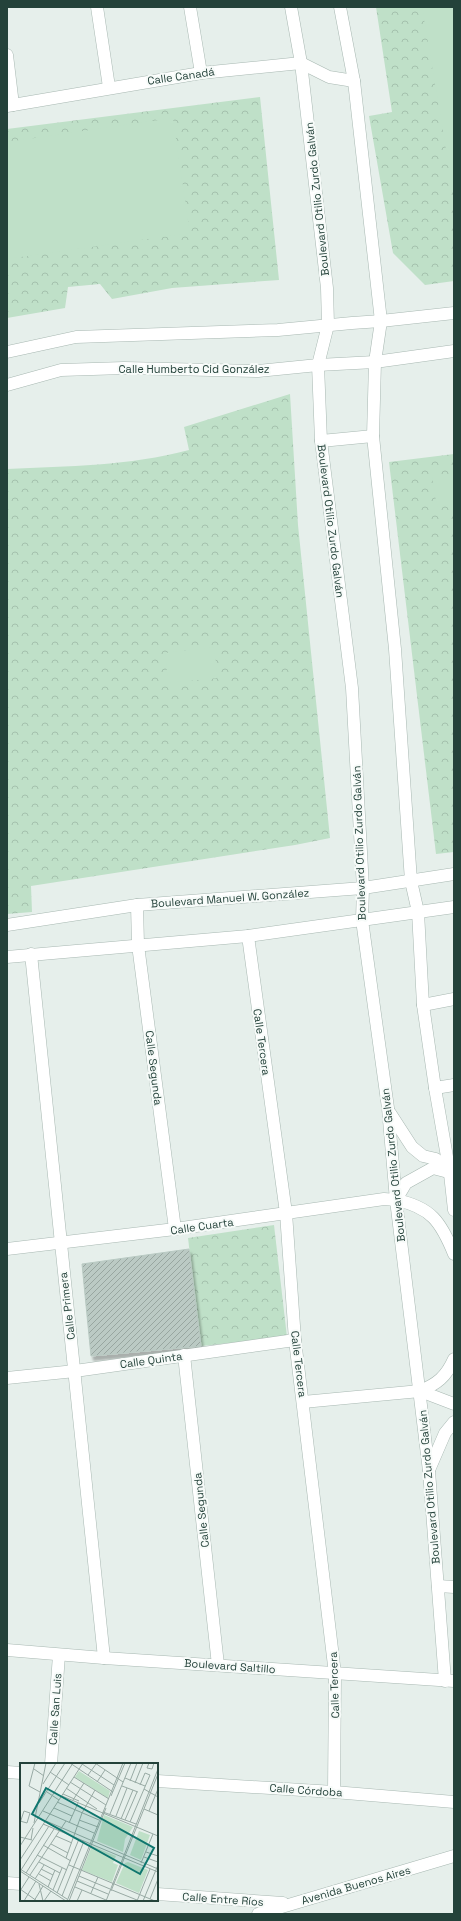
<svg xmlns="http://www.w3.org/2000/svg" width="461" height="1921" font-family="'Space Grotesk',sans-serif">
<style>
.park{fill:url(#park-crowns)}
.garden{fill:#bfe0c8}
.building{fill:url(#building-hatch);stroke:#b8c9c2;filter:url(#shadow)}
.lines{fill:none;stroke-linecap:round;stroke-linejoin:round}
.minor-casing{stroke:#a8b8b2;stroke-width:13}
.tertiary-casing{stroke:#a8b8b2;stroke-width:13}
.minor{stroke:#fff;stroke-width:12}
.tertiary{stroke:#fff;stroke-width:12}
.labels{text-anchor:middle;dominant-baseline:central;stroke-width:4;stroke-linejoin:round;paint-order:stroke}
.street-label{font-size:11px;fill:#24423a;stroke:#f7fbf9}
.inset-road{fill:none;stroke:#98aaa4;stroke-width:1}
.view{fill:#0f766e;fill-opacity:0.15;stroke:#0f766e;stroke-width:2}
.inset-edge{fill:none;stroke:#24423a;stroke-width:2}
</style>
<defs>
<pattern id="park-crowns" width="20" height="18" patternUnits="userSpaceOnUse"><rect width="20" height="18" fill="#bfe0c8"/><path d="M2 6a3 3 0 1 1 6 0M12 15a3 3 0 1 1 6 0" fill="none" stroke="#a4c1ad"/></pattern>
<pattern id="building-hatch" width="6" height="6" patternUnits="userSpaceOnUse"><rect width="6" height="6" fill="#bbcac4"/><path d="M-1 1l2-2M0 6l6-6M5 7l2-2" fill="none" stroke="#98a6a0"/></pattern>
<filter id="shadow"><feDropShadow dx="2.5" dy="4.5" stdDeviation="1" flood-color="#0004"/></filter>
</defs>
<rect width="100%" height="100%" fill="#e6efeb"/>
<g class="park">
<path d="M 376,7 L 454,7 L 454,281 L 425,285 L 393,253 L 369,116 L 392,112 Z"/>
<path d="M 260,97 L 279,280 L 172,288 L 112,299 L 100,284 L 68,287 L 65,308 L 7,318 L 7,129 Z"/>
<path d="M 290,394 L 298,525 L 330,838 L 295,845 L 31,886 L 32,912 L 7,914 L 7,469 C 68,466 129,466 189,450 L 184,427 Z"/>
<path d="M 454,454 L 454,852 L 436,854 L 389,462 Z"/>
<path d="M 274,1225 L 287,1337 L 201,1346 L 188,1238 Z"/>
</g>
<g class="garden">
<path d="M 422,7 L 454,7 L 454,197 Z"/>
<path d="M 173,118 L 190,233 L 7,259 L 7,142 Z"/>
<path d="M 454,473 L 454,504 L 437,507 L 432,477 Z"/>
<path d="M 214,647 L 218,678 L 168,683 L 165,653 Z"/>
</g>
<path class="building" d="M 189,1249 L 201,1346 L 91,1356 L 82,1264 Z"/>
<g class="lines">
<g class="minor-casing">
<g id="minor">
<path d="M 97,7 L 109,87"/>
<path d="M 190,7 L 201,73"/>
<path d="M 7,55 L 13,105"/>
<path d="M 7,106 L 201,73 L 301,63 L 329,77 L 354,81"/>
<path d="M 137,905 L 138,945 L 175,1229"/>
<path d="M 248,936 L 286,1213 L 295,1340 L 335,1674 L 334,1792"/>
<path d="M 31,954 L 104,1658"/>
<path d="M 423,1005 L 454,999"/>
<path d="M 435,1088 L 454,1085"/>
<path d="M 7,1249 L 175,1229 L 384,1199 L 396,1200 L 406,1183 L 433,1168 L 452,1173"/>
<path d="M 184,1355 L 218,1665"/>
<path d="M 7,1378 L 75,1371 L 295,1340"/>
<path d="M 303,1402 L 420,1391 L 454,1404"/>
<path d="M 438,1586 L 454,1587"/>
<path d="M 51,1764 L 59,1655"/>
<path d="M 7,1772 L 21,1773"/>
<path d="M 157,1781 L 334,1792 L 454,1802"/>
<path d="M 7,1883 L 21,1884"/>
<path d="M 157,1894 L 283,1903"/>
<path d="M 258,1914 L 454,1856"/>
</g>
</g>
<g class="tertiary-casing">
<g id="tertiary">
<path d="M 291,7 L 301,63 L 327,288 L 328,325 L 318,365 L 321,441 L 352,688 L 363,888 L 362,920 L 388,1108 L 396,1200 L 429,1471 L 445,1681"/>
<path d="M 340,7 L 354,81 L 381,321 L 375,362 L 373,436 L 395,649 L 411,881 L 418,912 L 423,1005 L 435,1088 L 450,1174 L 454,1210"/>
<path d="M 7,352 L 76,337 L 278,330 L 352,323 L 381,321 L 454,313"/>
<path d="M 7,385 L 61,370 L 124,368 L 258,371 L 318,365 L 375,362 L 454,351"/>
<path d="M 321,441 L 373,436"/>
<path d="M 7,925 L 137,905 L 363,888 L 454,874"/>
<path d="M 7,957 L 248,936 L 454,907"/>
<path d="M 390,1113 L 412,1147 L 423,1156 L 436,1159 L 450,1174"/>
<path d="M 396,1200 C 431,1207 441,1222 454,1254"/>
<path d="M 420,1391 C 437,1384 446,1377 454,1359"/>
<path d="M 429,1470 L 445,1433 L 454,1422"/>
<path d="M 7,1650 L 104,1658 L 454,1681"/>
</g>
</g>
<use href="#minor" class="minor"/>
<use href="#tertiary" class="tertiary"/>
</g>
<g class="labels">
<g class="street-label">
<text transform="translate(181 76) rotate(-8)">Calle Canadá</text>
<text transform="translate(317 199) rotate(-96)">Boulevard Otilio Zurdo Galván</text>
<text x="194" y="369">Calle Humberto Cid González</text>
<text transform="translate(331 521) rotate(83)">Boulevard Otilio Zurdo Galván</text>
<text transform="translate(359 843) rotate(-92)">Boulevard Otilio Zurdo Galván</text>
<text transform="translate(230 898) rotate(-4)">Boulevard Manuel W. González</text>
<text transform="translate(262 1042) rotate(82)">Calle Tercera</text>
<text transform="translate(154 1068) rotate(83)">Calle Segunda</text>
<text transform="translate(393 1165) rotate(-96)">Boulevard Otilio Zurdo Galván</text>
<text transform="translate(202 1226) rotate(-8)">Calle Cuarta</text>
<text transform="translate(67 1306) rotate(-97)">Calle Primera</text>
<text transform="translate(151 1360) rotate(-8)">Calle Quinta</text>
<text transform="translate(299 1364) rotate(83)">Calle Tercera</text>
<text transform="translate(429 1487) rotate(-95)">Boulevard Otilio Zurdo Galván</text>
<text transform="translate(201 1510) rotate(-96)">Calle Segunda</text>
<text transform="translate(230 1666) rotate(4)">Boulevard Saltillo</text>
<text transform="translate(334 1685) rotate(-92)">Calle Tercera</text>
<text transform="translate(55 1709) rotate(-86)">Calle San Luis</text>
<text transform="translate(306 1790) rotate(4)">Calle Córdoba</text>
<text transform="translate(356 1885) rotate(-16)">Avenida Buenos Aires</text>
<text transform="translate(223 1899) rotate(4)">Calle Entre Ríos</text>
</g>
</g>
<g transform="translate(20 1763)">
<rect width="138" height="138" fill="#e6efeb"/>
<path d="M 59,8 L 90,28 L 88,35 L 55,14 ZM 84,52 L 113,64 L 105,76 L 103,89 L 77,78 ZM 119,68 L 130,72 L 121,97 L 110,92 ZM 72,83 L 96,93 L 93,100 L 98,102 L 92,119 L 62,107 ZM 108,99 L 128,107 L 119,130 L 96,120 L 105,100 Z" fill="#bfe0c8"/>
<path d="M 121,73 L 128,76 L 122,91 L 115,89 ZM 82,96 L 89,99 L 83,113 L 76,110 ZM 108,104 L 121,109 L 116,117 L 102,116 Z" fill="#bfe0c8"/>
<path class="inset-road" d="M 15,0 L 9,23 L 20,29M 50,0 L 93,29M 75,0 L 103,19M 129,0 L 127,5 L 132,6 L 134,0M 62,1 L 94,22M 14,6 L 24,13M 30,9 L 49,22M 68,12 L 76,1M 54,14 L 89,36M 105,15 L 125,23M 110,18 L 117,0M 50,19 L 86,42M 77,19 L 85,7M 115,20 L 123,0M 23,21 L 36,0M 102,23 L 118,29M 46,25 L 77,46M 124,26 L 138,34M 27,29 L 39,37M 43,31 L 59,38M 42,33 L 138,73M 91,33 L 105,0M 53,37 L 64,20M 37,39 L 79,57M 19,40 L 45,0M 34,45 L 52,53M 124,46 L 138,52M 23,48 L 74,70M 129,48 L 138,26M 83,49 L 116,61M 90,51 L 111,0M 96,53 L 107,25M 101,56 L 113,27M 59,57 L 78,64M 105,57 L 117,29M 26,58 L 138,106M 110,59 L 130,12 L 125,10 L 120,22M 0,60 L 4,48 L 10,50 L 7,60 L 0,58M 14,60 L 26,0M 49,60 L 58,40M 23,61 L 138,109M 36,73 L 52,80M 0,74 L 12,77M 11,77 L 13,65M 31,81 L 48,90M 23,82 L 51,98M 0,83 L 53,0M 126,89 L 138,93M 17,92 L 47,107M 124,94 L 138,99M 46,95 L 62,50 L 75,27M 0,97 L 63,0M 19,99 L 40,110M 121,100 L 133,71M 49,102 L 135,138M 0,106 L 47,136M 21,106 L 33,112M 1,107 L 29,63M 0,108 L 46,138M 6,110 L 34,66M 19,111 L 31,118M 10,112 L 46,58M 59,113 L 90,126M 15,116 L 24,102M 57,118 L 88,131M 19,121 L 23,138M 28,124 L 35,107M 55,124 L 86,137M 0,126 L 17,138M 33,127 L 42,105M 92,127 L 117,137M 0,128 L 9,114M 91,128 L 138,11M 37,130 L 59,76M 71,130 L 78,114M 42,133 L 64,78M 130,136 L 138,116M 4,138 L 16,118M 14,138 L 23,123M 24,138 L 31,128M 47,138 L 103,0M 49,138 L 86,45M 57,138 L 62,127M 86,138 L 138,6M 117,138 L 130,106M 123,138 L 138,102"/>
<path class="view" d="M 26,25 L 134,85 L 120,111 L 12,51 Z"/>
<rect width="138" height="138" class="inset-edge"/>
</g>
<rect width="461" height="1921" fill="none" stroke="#24423a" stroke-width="16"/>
</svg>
